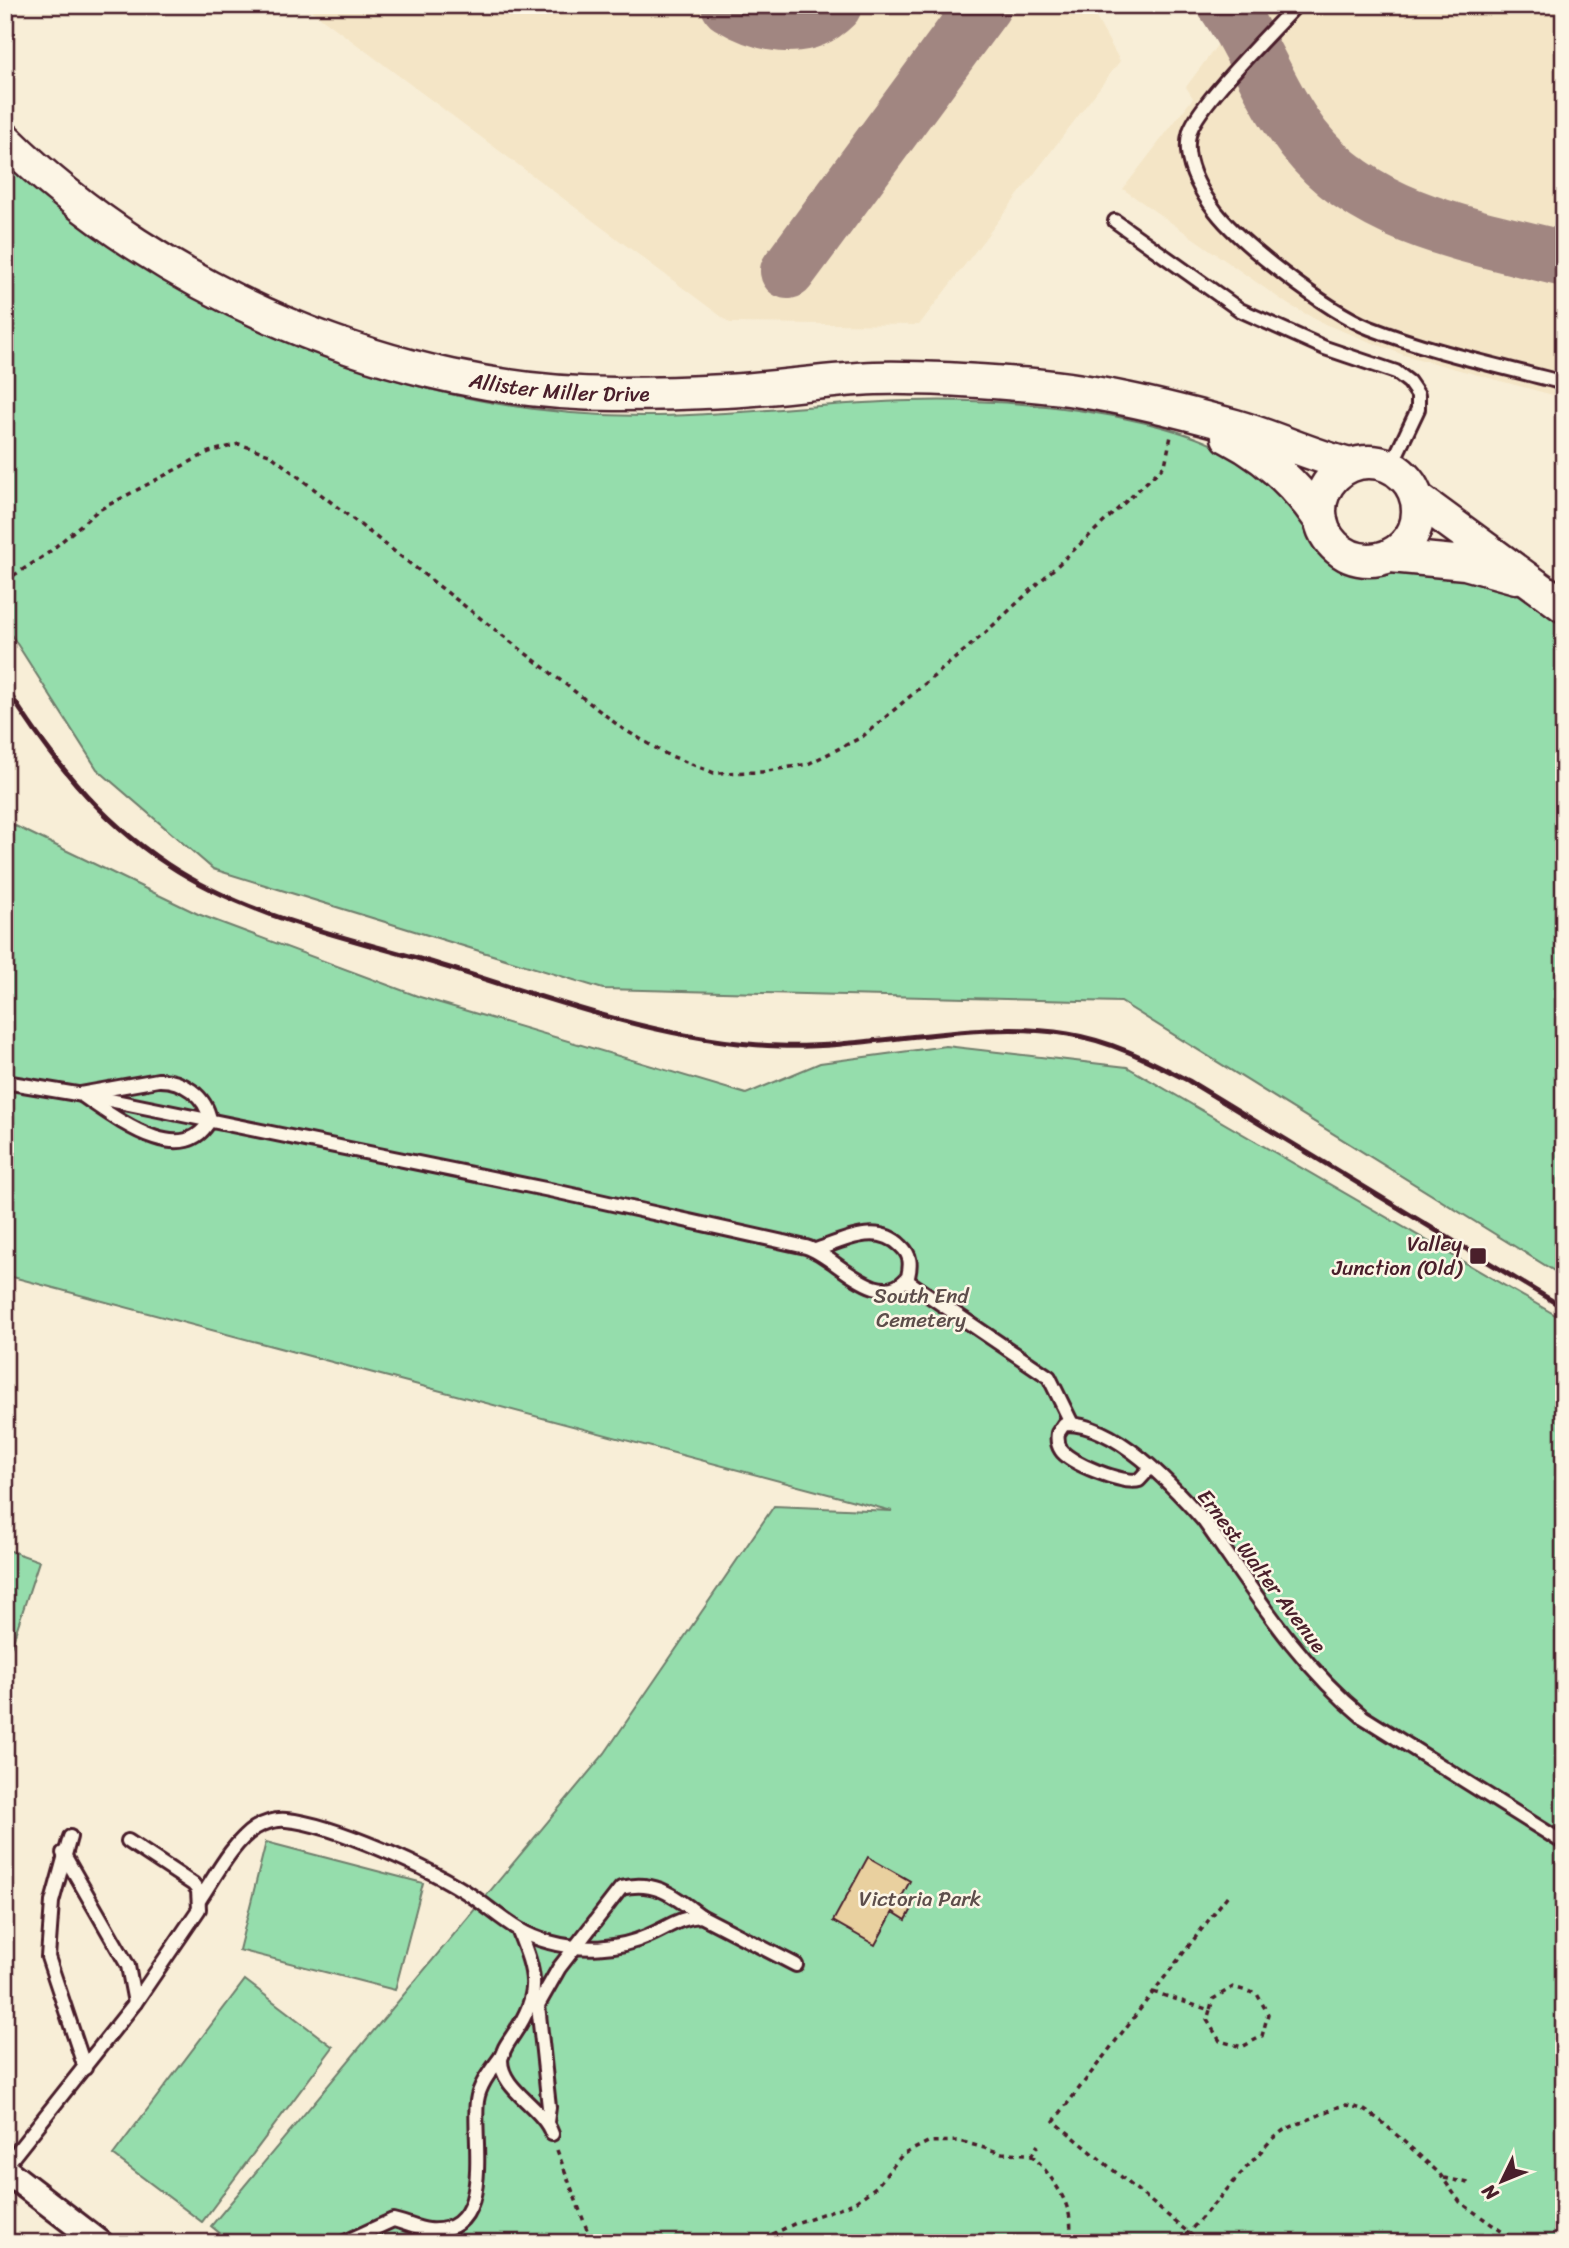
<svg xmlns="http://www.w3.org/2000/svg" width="1569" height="2248" font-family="Sriracha,sans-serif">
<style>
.built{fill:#f4e5c6}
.green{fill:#95ddac;stroke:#707e6c;stroke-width:2}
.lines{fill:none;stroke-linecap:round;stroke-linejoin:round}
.taxiway{stroke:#a18681;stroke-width:56}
.building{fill:#e9d09f;stroke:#4a1f2b;stroke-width:2}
.service-casing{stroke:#4a1f2b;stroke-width:18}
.minor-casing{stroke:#4a1f2b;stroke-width:30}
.tertiary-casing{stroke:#4a1f2b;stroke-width:37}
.path{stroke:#4a1f2b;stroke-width:3.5;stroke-dasharray:5 5;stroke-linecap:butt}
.service{stroke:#fcf5e5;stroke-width:12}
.minor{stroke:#fcf5e5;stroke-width:24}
.tertiary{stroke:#fcf5e5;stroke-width:32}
.rail{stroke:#4a1f2b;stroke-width:5}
.poi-dot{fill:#4a1f2b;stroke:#fcf5e5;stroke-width:2.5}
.labels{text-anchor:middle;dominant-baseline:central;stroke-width:5;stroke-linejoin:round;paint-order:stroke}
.street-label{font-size:21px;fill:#4a1f2b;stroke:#fcf5e5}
.poi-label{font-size:21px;fill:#4a1f2b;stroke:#fcf5e5;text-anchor:end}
.park-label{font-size:21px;fill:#5d4e4b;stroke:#fcf5e5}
</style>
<rect width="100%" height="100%" fill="#f8eed7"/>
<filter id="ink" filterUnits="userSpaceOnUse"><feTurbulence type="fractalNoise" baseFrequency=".0143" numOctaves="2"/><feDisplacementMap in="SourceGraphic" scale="14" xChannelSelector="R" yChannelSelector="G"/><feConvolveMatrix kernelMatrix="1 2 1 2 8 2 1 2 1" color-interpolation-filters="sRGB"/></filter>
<g filter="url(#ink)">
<g class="built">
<path d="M 304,5 L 1089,5 L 1120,61 L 919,325 L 730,323 Z"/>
<path d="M 1247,5 L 1564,5 L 1564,398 L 1404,355 L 1327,325 L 1289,305 L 1123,189 L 1193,98 L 1186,87 Z"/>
</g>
<g class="green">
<path d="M 5,158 C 34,186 66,208 98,232 C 258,347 448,417 646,416 C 734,416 822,403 910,401 C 989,399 1070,405 1146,423 C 1205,437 1235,452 1280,492 C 1288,500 1298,507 1305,515 C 1320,533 1325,556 1348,566 C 1367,574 1379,566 1397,569 C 1424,572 1456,571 1482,578 C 1512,586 1539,606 1564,623 L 1564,1277 L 1121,1002 L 603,989 L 213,869 L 97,769 L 5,625 Z"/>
<path d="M 5,821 L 198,914 L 420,997 L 746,1094 L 820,1063 L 946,1046 L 1127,1067 L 1564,1320 L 1564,2243 L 232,2243 L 211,2226 L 605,1753 L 774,1506 L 892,1511 L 5,1275 Z"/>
<path d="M 5,1549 L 39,1561 L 5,1665 Z"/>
<path d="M 266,1842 L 423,1883 L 395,1990 L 239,1950 Z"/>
<path d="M 245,1980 L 333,2047 L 202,2222 L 113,2155 Z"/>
</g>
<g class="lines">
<g class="taxiway">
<path d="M 729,5 C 761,24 803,36 834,5"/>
<path d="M 1226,5 C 1252,43 1268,88 1294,126 C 1356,219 1464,233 1564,259"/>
<path d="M 788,271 L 984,5"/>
</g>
</g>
<path class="building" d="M 868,1857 L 910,1881 L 901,1898 L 914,1905 L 906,1920 L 893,1912 L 875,1945 L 833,1921 Z"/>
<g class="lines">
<g class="service-casing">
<g id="service">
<path d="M 1296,5 C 1272,32 1200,102 1190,131 C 1182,157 1197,185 1211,205 C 1235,241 1329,312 1370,328 C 1432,352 1500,366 1564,383"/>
<path d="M 1115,221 L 1240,310 L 1325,348 L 1396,372 L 1409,382 L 1418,395 L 1418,409 L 1391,466"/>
<path d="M 158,1080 C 182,1079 206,1096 210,1120 C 182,1172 112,1115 80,1094 Z"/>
<path d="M 5,1082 L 95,1097 L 550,1190 L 806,1247 C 835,1255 879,1314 908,1277 C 911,1264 911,1255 901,1246 C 877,1222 842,1241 816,1250"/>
<path d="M 906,1280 L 1049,1377 L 1072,1424"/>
<path d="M 1151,1467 L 1139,1480 C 1125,1485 1069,1463 1061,1450 C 1057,1444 1057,1439 1058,1433 L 1064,1424 C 1115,1422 1173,1486 1204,1521 C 1253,1590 1297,1663 1363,1717 L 1564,1843"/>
<path d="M 70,1837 L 52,1902 L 48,1957 L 85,2068"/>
<path d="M 63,1853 L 128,1966 L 135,2003"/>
<path d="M 200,1899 C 215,1877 232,1843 255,1828 C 264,1823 275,1819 286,1820 C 333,1824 432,1869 472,1896 C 498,1914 517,1934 549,1942 C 581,1951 617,1950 648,1936 C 667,1928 680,1917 701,1916 L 796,1965"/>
<path d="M 519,1932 C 535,1973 542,1992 515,2032 C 510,2040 502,2049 501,2060 C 501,2090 543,2107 552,2134"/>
<path d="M 547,2122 L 549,2107 L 538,2005 L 559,1968 L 621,1888 C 656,1879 675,1897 701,1916"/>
<path d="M 5,2167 L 135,2003 L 199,1909 L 198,1890 L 193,1884 L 128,1841"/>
<path d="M 343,2243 L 393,2220 C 404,2222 417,2229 429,2230 C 496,2235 472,2138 477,2101 C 479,2084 493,2068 503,2054"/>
</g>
</g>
<g class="minor-casing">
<path id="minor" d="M 5,2170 L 100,2243"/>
</g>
<g class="tertiary-casing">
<g id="tertiary">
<path id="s1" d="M 5,139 C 160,292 399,395 618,394 C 653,394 690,393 725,391 C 775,389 825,380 875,378 C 922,377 970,380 1018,384 C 1090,388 1165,407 1235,426 C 1274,437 1310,455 1350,465"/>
<path d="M 1228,437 C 1267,457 1296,484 1321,521"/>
<circle cx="1369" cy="511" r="49"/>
<path d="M 1418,499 L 1564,606"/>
<path d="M 1391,556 L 1465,563 L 1516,577"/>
</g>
</g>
<g class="path">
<path d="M 5,581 L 47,554 L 97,511 L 209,452 L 239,444 L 269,454 L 623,729 L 666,754 L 714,773 L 762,772 L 808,764 L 862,737 L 985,633 L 1165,465 L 1171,436"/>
<path d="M 1153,1992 L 1210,2010 L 1207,2020 L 1220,2041 L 1242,2047 L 1262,2036 L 1268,2014 L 1257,1994 L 1233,1987 L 1213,1999 L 1210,2010"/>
<path d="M 557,2150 L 592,2243"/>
<path d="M 1031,2156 L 1038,2145"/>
<path d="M 1444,2178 L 1473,2184"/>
<path d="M 754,2243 L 796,2223 L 854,2203 L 877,2186 L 902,2155 L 928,2142 L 960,2141 L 1002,2153 L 1027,2154 L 1035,2158 C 1054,2180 1079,2212 1068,2243"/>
<path d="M 1179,2243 L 1272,2139 L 1284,2130 L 1338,2107 L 1346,2105 L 1363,2109 L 1381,2121 L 1439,2173 L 1460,2202 L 1518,2243"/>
<path d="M 1201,2243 L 1054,2121 L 1228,1895"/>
</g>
<use href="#service" class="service"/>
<use href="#minor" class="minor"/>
<use href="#tertiary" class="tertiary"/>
<path class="rail" d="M 5,686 C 49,756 97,818 167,864 C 247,917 346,937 437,964 C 548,998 662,1042 780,1046 C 872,1049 980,1018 1068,1034 C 1112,1041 1150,1061 1189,1081 L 1564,1308"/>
</g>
</g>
<rect class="poi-dot" x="1469" y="1247" width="18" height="18" rx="3.5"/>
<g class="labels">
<g class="street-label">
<text stroke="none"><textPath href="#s1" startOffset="621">Allister Miller Drive</textPath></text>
<text transform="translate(1262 1571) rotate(53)">Ernest Walter Avenue</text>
</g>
<g class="poi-label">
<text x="1462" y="1244">Valley<tspan x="1462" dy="24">Junction (Old)</tspan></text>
</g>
<g class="park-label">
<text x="921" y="1296">South End<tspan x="921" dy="24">Cemetery</tspan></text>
<text x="920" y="1899">Victoria Park</text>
</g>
</g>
<rect width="1569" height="2248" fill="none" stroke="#fcf5e5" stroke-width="28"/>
<rect x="14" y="14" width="1541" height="2220" fill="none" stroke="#4a1f2b" stroke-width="2.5" filter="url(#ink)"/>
<g transform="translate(1502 2181) rotate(227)" stroke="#fcf5e5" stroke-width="5" paint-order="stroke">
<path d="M0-5L12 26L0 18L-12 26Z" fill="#4a1f2b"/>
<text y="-10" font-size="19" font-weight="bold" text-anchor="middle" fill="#4a1f2b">N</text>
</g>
</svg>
